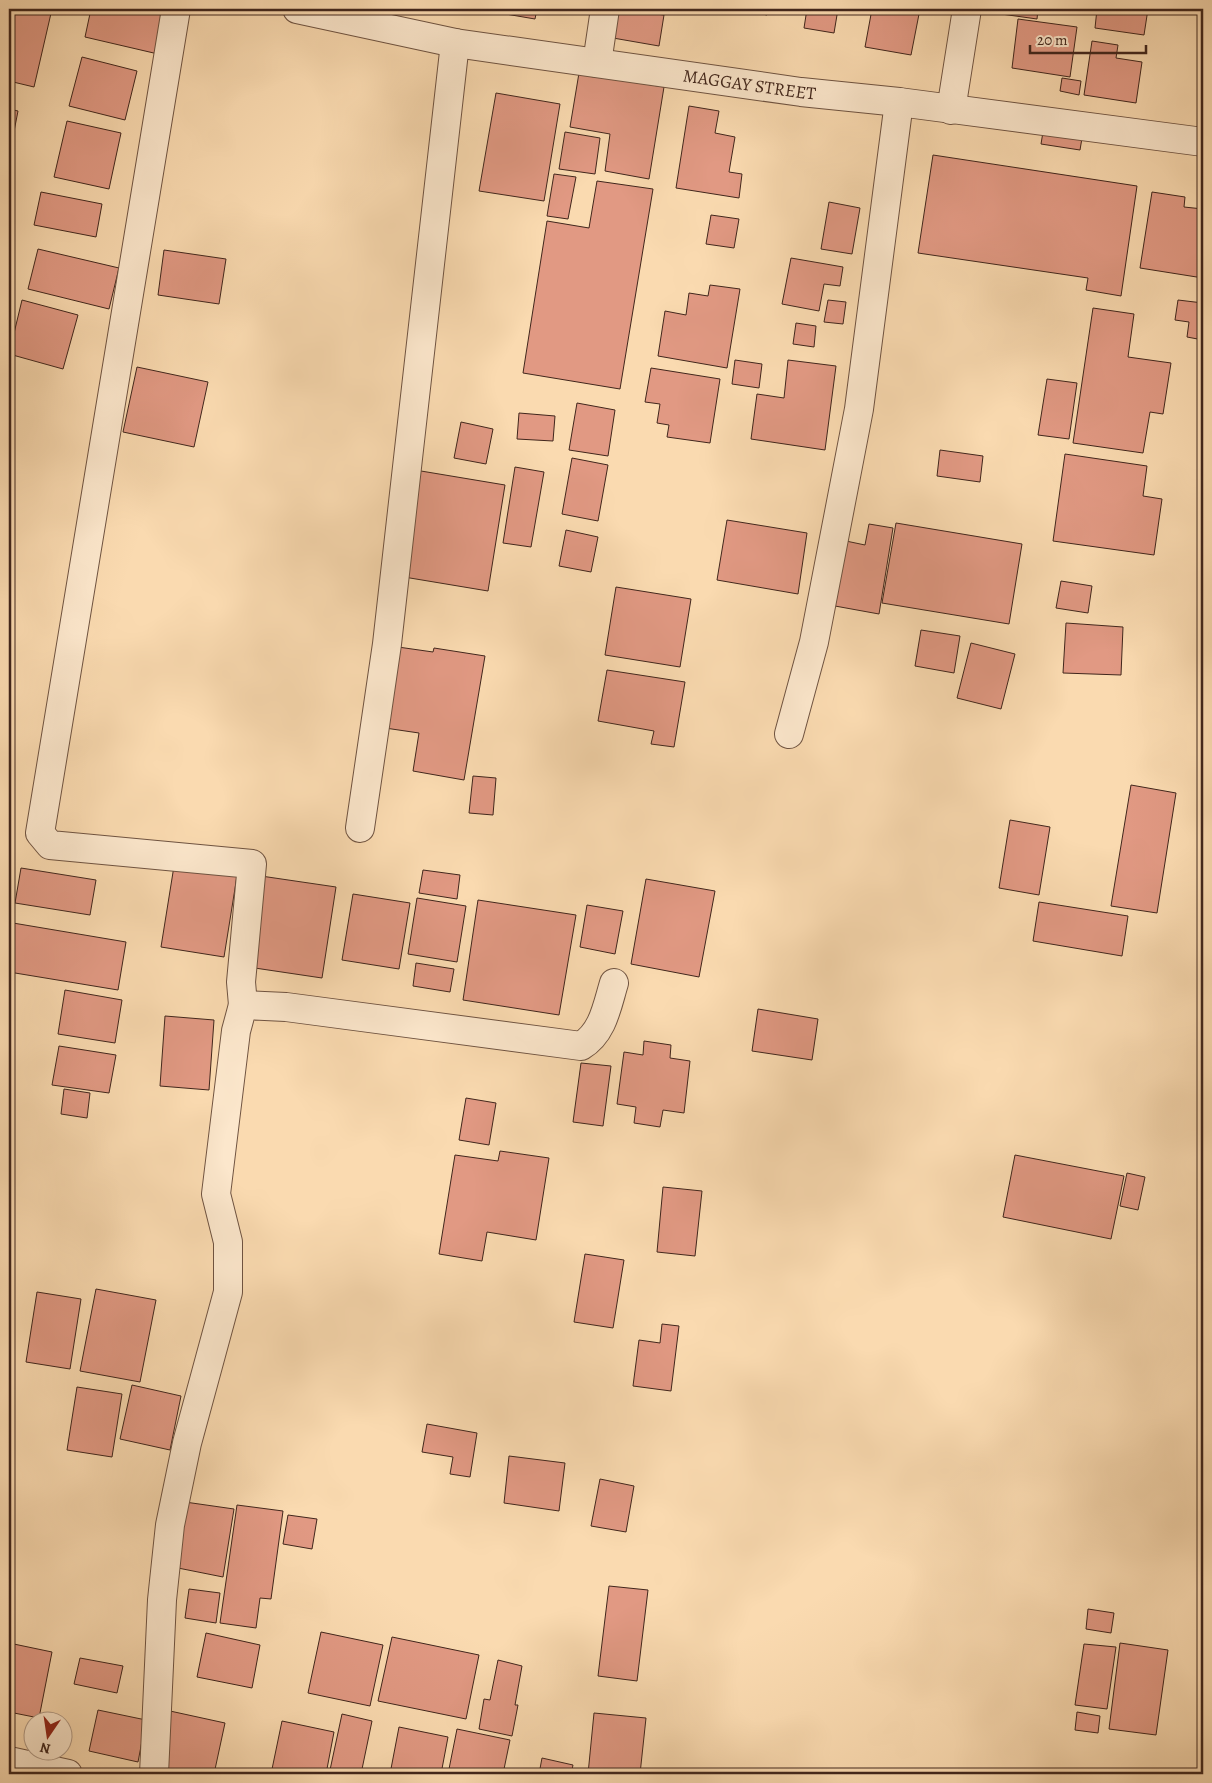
<svg xmlns="http://www.w3.org/2000/svg" width="1212" height="1783" font-family="Alegreya,serif">
<style>
.building{fill:#e19983;stroke:#41261c}
.lines{fill:none;stroke-linecap:round;stroke-linejoin:round}
.street-casing{stroke:#6f5341;stroke-width:30}
.street{stroke:#fce7cc;stroke-width:28}
.labels{text-anchor:middle;dominant-baseline:central;stroke-width:4.5;stroke-linejoin:round;paint-order:stroke}
.street-label{font-size:18px;fill:#41261c;stroke:#fce7cc}
</style>
<rect width="100%" height="100%" fill="#fadab0"/>
<filter id="stains"><feTurbulence type="fractalNoise" baseFrequency=".004" numOctaves="4"/><feColorMatrix values="0 0 0 0 .2 0 0 0 0 .09 0 0 0 0 .02 0 0 0 .5 -.17"/></filter>
<radialGradient id="worn" r=".72"><stop offset=".6" stop-color="#630" stop-opacity="0"/><stop offset="1" stop-color="#630" stop-opacity=".3"/></radialGradient>
<g class="building">
<path d="M 9,9 L 52,9 L 34,87 L 9,81 Z"/>
<path d="M 91,9 L 169,9 L 158,54 L 85,37 Z"/>
<path d="M 488,9 L 537,9 L 535,19 L 488,11 Z"/>
<path d="M 617,9 L 664,15 L 659,46 L 613,38 Z"/>
<path d="M 737,9 L 768,9 L 767,15 Z"/>
<path d="M 807,9 L 838,9 L 834,33 L 804,28 Z"/>
<path d="M 872,9 L 920,9 L 911,55 L 865,47 Z"/>
<path d="M 995,9 L 1038,9 L 1037,19 L 994,13 Z"/>
<path d="M 1097,9 L 1148,9 L 1144,35 L 1095,28 Z"/>
<path d="M 1018,19 L 1077,27 L 1070,77 L 1012,68 Z"/>
<path d="M 1092,41 L 1118,45 L 1116,58 L 1142,62 L 1136,103 L 1084,95 Z"/>
<path d="M 82,57 L 137,71 L 125,120 L 69,106 Z"/>
<path d="M 579,73 L 664,87 L 649,179 L 605,171 L 610,134 L 570,127 Z"/>
<path d="M 1062,78 L 1081,81 L 1079,95 L 1060,91 Z"/>
<path d="M 496,93 L 560,104 L 544,201 L 479,191 Z"/>
<path d="M 689,106 L 719,111 L 715,133 L 735,137 L 729,172 L 742,174 L 739,198 L 676,188 Z"/>
<path d="M 9,109 L 18,111 L 9,157 Z"/>
<path d="M 67,121 L 121,133 L 109,189 L 54,177 Z"/>
<path d="M 1044,126 L 1083,132 L 1080,150 L 1041,144 Z"/>
<path d="M 565,132 L 600,138 L 595,174 L 559,169 Z"/>
<path d="M 933,155 L 1137,186 L 1121,296 L 1086,290 L 1088,278 L 918,253 Z"/>
<path d="M 554,174 L 576,177 L 568,219 L 547,216 Z"/>
<path d="M 597,181 L 653,189 L 620,389 L 523,373 L 547,221 L 589,228 Z"/>
<path d="M 41,192 L 102,204 L 96,237 L 34,225 Z"/>
<path d="M 1152,192 L 1185,197 L 1184,207 L 1203,209 L 1203,278 L 1140,268 Z"/>
<path d="M 829,202 L 860,208 L 852,254 L 821,249 Z"/>
<path d="M 711,215 L 739,219 L 734,248 L 706,244 Z"/>
<path d="M 38,249 L 119,268 L 109,309 L 28,289 Z"/>
<path d="M 164,250 L 226,259 L 219,304 L 158,295 Z"/>
<path d="M 791,258 L 843,267 L 840,286 L 824,284 L 819,311 L 782,304 Z"/>
<path d="M 710,285 L 740,289 L 727,368 L 658,356 L 665,311 L 686,315 L 689,293 L 708,296 Z"/>
<path d="M 22,300 L 78,315 L 63,369 L 9,354 Z"/>
<path d="M 828,300 L 846,302 L 843,324 L 824,322 Z"/>
<path d="M 1178,300 L 1203,303 L 1203,340 L 1187,337 L 1189,322 L 1175,320 Z"/>
<path d="M 1093,308 L 1134,314 L 1128,357 L 1171,363 L 1163,414 L 1150,412 L 1143,453 L 1073,443 Z"/>
<path d="M 796,323 L 816,326 L 814,347 L 793,344 Z"/>
<path d="M 735,360 L 762,364 L 759,388 L 732,384 Z"/>
<path d="M 788,360 L 836,366 L 825,450 L 751,439 L 757,394 L 784,398 Z"/>
<path d="M 137,367 L 208,382 L 194,447 L 123,432 Z"/>
<path d="M 651,368 L 720,379 L 710,443 L 667,437 L 669,425 L 657,423 L 660,404 L 645,402 Z"/>
<path d="M 1047,379 L 1077,383 L 1069,439 L 1038,435 Z"/>
<path d="M 577,403 L 615,410 L 608,456 L 569,450 Z"/>
<path d="M 519,413 L 555,416 L 553,441 L 517,439 Z"/>
<path d="M 461,422 L 493,429 L 486,464 L 454,458 Z"/>
<path d="M 940,450 L 983,456 L 980,482 L 937,476 Z"/>
<path d="M 1065,454 L 1147,466 L 1143,496 L 1162,499 L 1154,555 L 1053,541 Z"/>
<path d="M 572,458 L 608,465 L 598,521 L 562,514 Z"/>
<path d="M 515,467 L 544,472 L 531,547 L 503,543 Z"/>
<path d="M 415,470 L 505,485 L 488,591 L 398,576 Z"/>
<path d="M 727,520 L 807,533 L 798,594 L 717,580 Z"/>
<path d="M 896,523 L 1022,544 L 1009,624 L 882,603 Z"/>
<path d="M 869,524 L 893,528 L 879,614 L 835,606 L 846,541 L 865,545 Z"/>
<path d="M 566,530 L 598,537 L 591,572 L 559,566 Z"/>
<path d="M 1061,581 L 1092,586 L 1088,613 L 1056,608 Z"/>
<path d="M 616,587 L 691,599 L 680,667 L 605,655 Z"/>
<path d="M 1066,623 L 1123,627 L 1121,675 L 1063,673 Z"/>
<path d="M 921,630 L 960,636 L 954,673 L 915,666 Z"/>
<path d="M 971,643 L 1015,654 L 1001,709 L 957,698 Z"/>
<path d="M 398,647 L 433,652 L 434,648 L 485,656 L 464,780 L 413,771 L 419,733 L 385,728 Z"/>
<path d="M 607,670 L 685,682 L 674,747 L 651,744 L 654,731 L 598,721 Z"/>
<path d="M 473,776 L 496,778 L 493,815 L 469,813 Z"/>
<path d="M 1131,785 L 1176,793 L 1157,913 L 1111,906 Z"/>
<path d="M 1010,820 L 1050,827 L 1039,895 L 999,888 Z"/>
<path d="M 174,866 L 237,876 L 224,957 L 161,947 Z"/>
<path d="M 21,868 L 96,880 L 90,915 L 15,903 Z"/>
<path d="M 423,870 L 460,875 L 457,899 L 419,893 Z"/>
<path d="M 261,876 L 336,887 L 322,978 L 248,967 Z"/>
<path d="M 646,879 L 715,891 L 699,977 L 631,964 Z"/>
<path d="M 353,894 L 410,903 L 399,969 L 342,960 Z"/>
<path d="M 417,898 L 466,906 L 457,962 L 408,954 Z"/>
<path d="M 478,900 L 576,915 L 559,1015 L 463,1000 Z"/>
<path d="M 1039,902 L 1128,916 L 1122,956 L 1033,941 Z"/>
<path d="M 587,905 L 623,911 L 615,954 L 580,947 Z"/>
<path d="M 13,923 L 126,942 L 118,990 L 9,972 L 9,950 Z"/>
<path d="M 416,963 L 454,969 L 450,992 L 413,986 Z"/>
<path d="M 65,990 L 122,1000 L 115,1043 L 58,1034 Z"/>
<path d="M 758,1009 L 818,1019 L 812,1060 L 752,1051 Z"/>
<path d="M 165,1016 L 214,1020 L 209,1090 L 160,1086 Z"/>
<path d="M 644,1041 L 671,1045 L 670,1058 L 690,1061 L 684,1113 L 663,1110 L 660,1127 L 634,1123 L 636,1107 L 617,1104 L 624,1052 L 643,1055 Z"/>
<path d="M 59,1046 L 116,1055 L 109,1093 L 52,1085 Z"/>
<path d="M 581,1063 L 611,1066 L 603,1126 L 573,1122 Z"/>
<path d="M 64,1089 L 90,1093 L 87,1118 L 61,1114 Z"/>
<path d="M 466,1098 L 496,1103 L 489,1145 L 459,1140 Z"/>
<path d="M 500,1151 L 549,1158 L 536,1240 L 487,1232 L 482,1261 L 439,1254 L 455,1155 L 498,1161 Z"/>
<path d="M 1015,1155 L 1124,1176 L 1111,1239 L 1003,1217 Z"/>
<path d="M 1127,1173 L 1145,1177 L 1138,1210 L 1120,1206 Z"/>
<path d="M 663,1187 L 702,1191 L 695,1256 L 657,1252 Z"/>
<path d="M 585,1254 L 624,1260 L 613,1328 L 574,1322 Z"/>
<path d="M 96,1289 L 156,1300 L 140,1382 L 80,1371 Z"/>
<path d="M 37,1292 L 81,1299 L 70,1369 L 26,1362 Z"/>
<path d="M 662,1324 L 679,1326 L 671,1391 L 633,1386 L 639,1340 L 660,1343 Z"/>
<path d="M 132,1385 L 181,1396 L 170,1450 L 120,1439 Z"/>
<path d="M 77,1387 L 122,1394 L 112,1457 L 67,1450 Z"/>
<path d="M 427,1424 L 477,1433 L 470,1477 L 450,1474 L 453,1457 L 422,1452 Z"/>
<path d="M 509,1456 L 565,1463 L 559,1511 L 504,1503 Z"/>
<path d="M 600,1479 L 634,1486 L 626,1532 L 591,1526 Z"/>
<path d="M 178,1501 L 234,1509 L 223,1577 L 168,1566 Z"/>
<path d="M 237,1505 L 283,1511 L 271,1599 L 260,1598 L 256,1628 L 220,1623 Z"/>
<path d="M 288,1515 L 317,1519 L 312,1549 L 283,1544 Z"/>
<path d="M 609,1586 L 648,1590 L 637,1681 L 598,1676 Z"/>
<path d="M 189,1589 L 220,1593 L 216,1623 L 185,1618 Z"/>
<path d="M 1088,1609 L 1114,1613 L 1111,1633 L 1086,1629 Z"/>
<path d="M 321,1632 L 383,1645 L 370,1706 L 308,1693 Z"/>
<path d="M 206,1633 L 260,1645 L 252,1688 L 197,1677 Z"/>
<path d="M 392,1637 L 479,1655 L 466,1719 L 378,1701 Z"/>
<path d="M 9,1643 L 52,1652 L 39,1718 L 9,1712 Z"/>
<path d="M 1120,1643 L 1168,1650 L 1156,1735 L 1109,1729 Z"/>
<path d="M 1084,1644 L 1116,1647 L 1107,1709 L 1075,1705 Z"/>
<path d="M 80,1658 L 123,1666 L 117,1693 L 74,1684 Z"/>
<path d="M 498,1660 L 522,1666 L 515,1705 L 518,1705 L 512,1736 L 479,1729 L 484,1699 L 490,1700 Z"/>
<path d="M 98,1710 L 146,1720 L 138,1762 L 89,1751 Z"/>
<path d="M 170,1711 L 225,1723 L 214,1774 L 156,1774 Z"/>
<path d="M 1077,1712 L 1100,1716 L 1098,1733 L 1075,1730 Z"/>
<path d="M 594,1713 L 646,1718 L 640,1774 L 588,1774 Z"/>
<path d="M 342,1714 L 372,1721 L 361,1774 L 330,1770 Z"/>
<path d="M 282,1721 L 334,1732 L 326,1774 L 271,1774 Z"/>
<path d="M 399,1727 L 448,1737 L 441,1774 L 390,1774 Z"/>
<path d="M 457,1729 L 510,1740 L 503,1774 L 448,1774 Z"/>
<path d="M 542,1758 L 573,1765 L 571,1774 L 539,1774 Z"/>
</g>
<g class="lines">
<g class="street-casing">
<g id="street">
<path d="M 176,9 L 40,833 L 50,845 L 252,864 L 241,982 L 243,1005"/>
<path id="s1" d="M 297,9 L 455,43 L 801,92 L 899,102 L 1203,142"/>
<path d="M 597,63 L 605,9"/>
<path d="M 951,110 L 967,9"/>
<path d="M 789,734 L 814,642 L 859,409 L 899,102"/>
<path d="M 360,828 L 387,644 L 455,43"/>
<path d="M 9,1761 L 68,1774"/>
<path d="M 154,1774 L 162,1600 L 170,1525 L 187,1443 L 228,1292 L 228,1242 L 216,1194 L 236,1031 L 243,1005 L 286,1007 L 581,1046 C 603,1033 607,1006 614,983"/>
</g>
</g>
<use href="#street" class="street"/>
</g>
<g class="labels">
<g class="street-label">
<text stroke="none"><textPath href="#s1" startOffset="459">MAGGAY STREET</textPath></text>
</g>
</g>
<rect width="1212" height="1783" fill="none" stroke="#fadab0" stroke-width="30"/>
<rect x="10" y="10" width="1192" height="1763" fill="none" stroke="#41261c" stroke-width="2.5"/>
<rect x="15" y="15" width="1182" height="1753" fill="none" stroke="#41261c"/>
<g transform="translate(48 1736) rotate(193)"><circle r="24" fill="#fce7cc" stroke="#b19a86"/>
<path d="M0-4L9 19L0 12L-9 19Z" fill="#8f2418"/>
<text y="-8" font-size="14" font-weight="bold" text-anchor="middle" fill="#41261c">N</text>
</g>
<path d="M1030 45v8h116v-8" fill="none" stroke="#41261c" stroke-width="2.5"/>
<text x="1037" y="45" font-size="15" fill="#41261c" stroke="#fce7cc" stroke-width="4" paint-order="stroke">20 m</text>
<rect width="100%" height="100%" filter="url(#stains)"/>
<rect width="100%" height="100%" fill="url(#worn)"/>
</svg>
